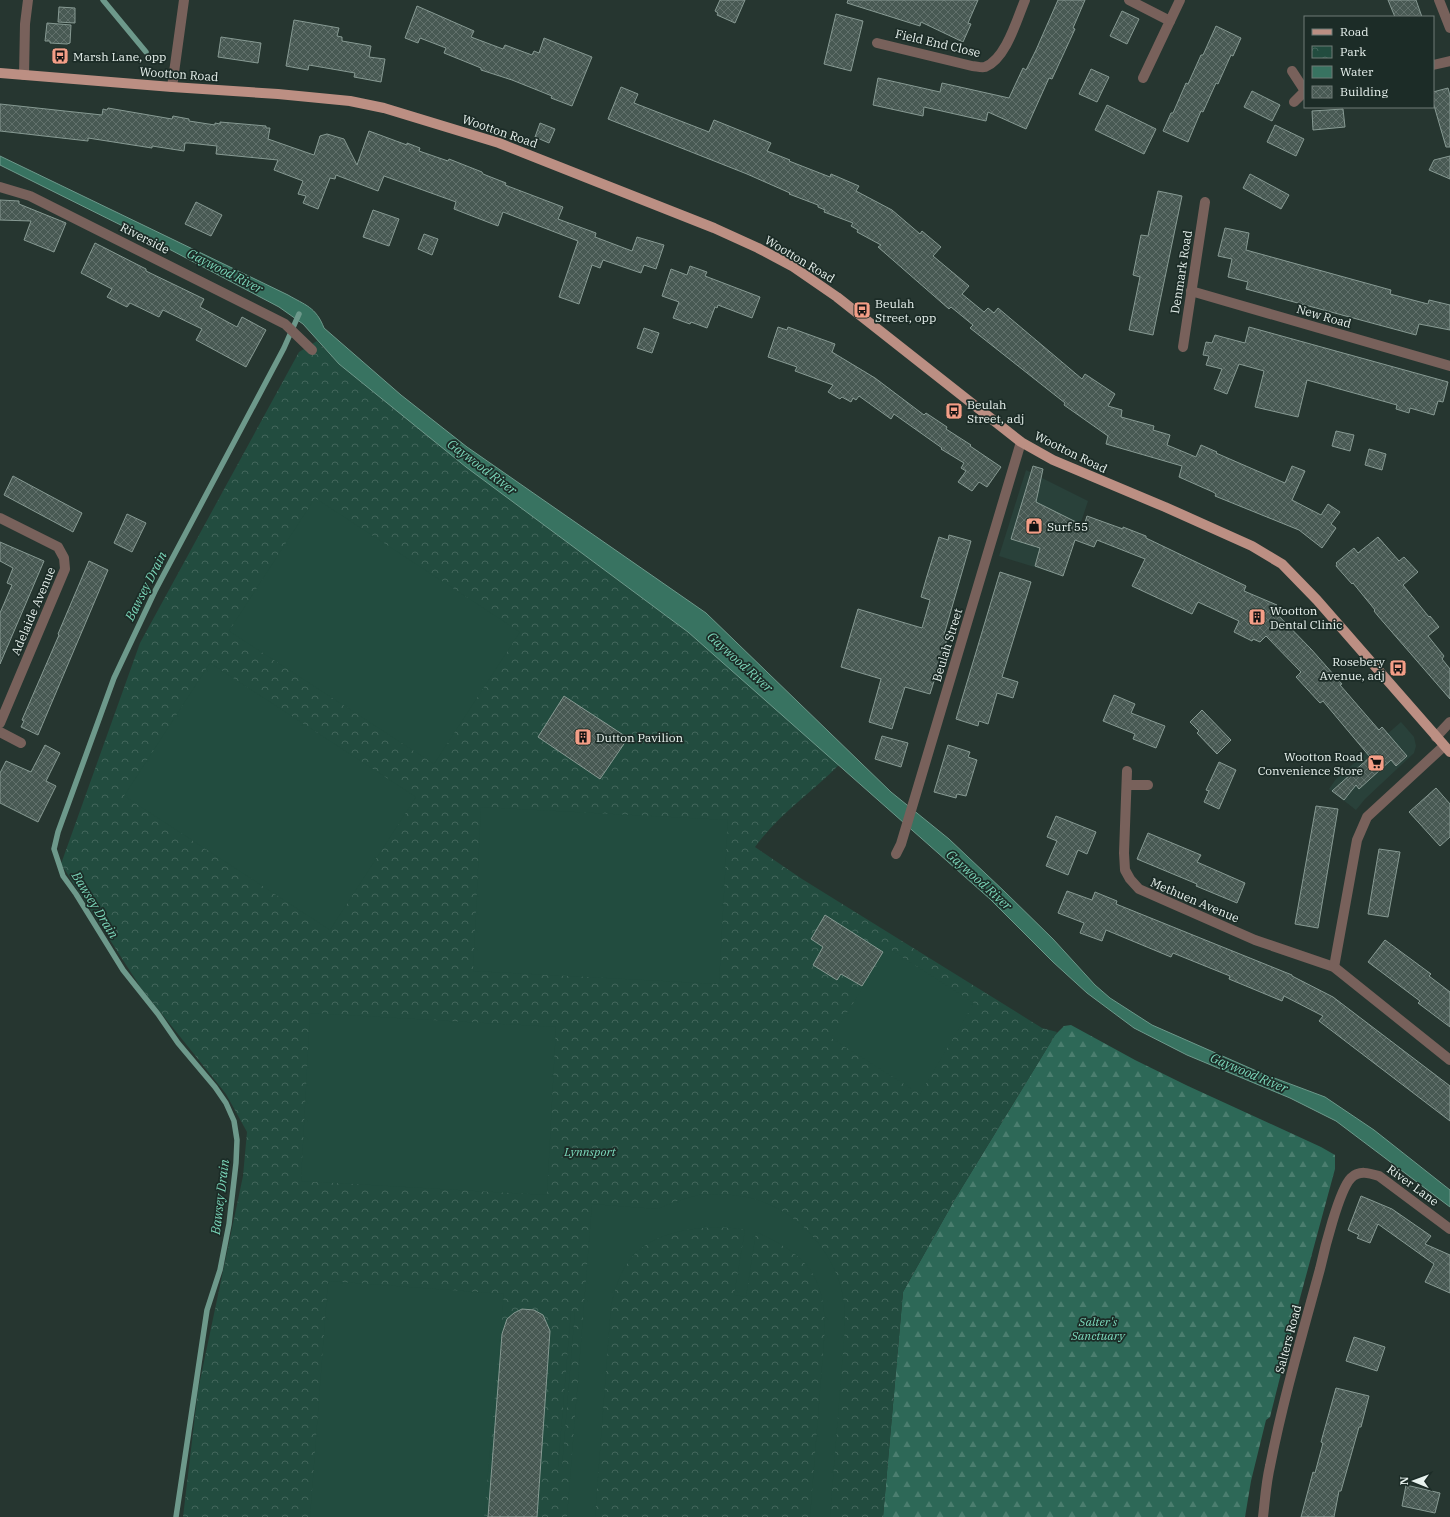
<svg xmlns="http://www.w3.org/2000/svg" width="1450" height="1517" font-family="'IBM Plex Serif',serif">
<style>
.built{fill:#29413a}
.forest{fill:url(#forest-firs)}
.park{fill:url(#park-crowns)}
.pitch{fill:#224c3f}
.water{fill:#387361;stroke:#6d998b}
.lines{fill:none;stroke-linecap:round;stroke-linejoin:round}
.stream{stroke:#6d998b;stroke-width:5.5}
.building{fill:url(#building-cross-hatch);stroke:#879a93}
.minor{stroke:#78615b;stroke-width:10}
.primary{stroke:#bc8f83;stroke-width:10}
.labels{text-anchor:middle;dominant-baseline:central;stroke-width:3.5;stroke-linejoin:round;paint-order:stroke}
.street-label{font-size:12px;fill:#e8f2ee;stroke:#1c2c27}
.poi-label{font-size:12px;fill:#e8f2ee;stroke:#1c2c27;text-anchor:start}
.park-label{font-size:12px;font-style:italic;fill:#7cd9bc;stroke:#1c2c27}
.water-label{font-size:13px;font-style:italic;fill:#7bd7ba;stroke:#1c2c27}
</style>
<defs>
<pattern id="forest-firs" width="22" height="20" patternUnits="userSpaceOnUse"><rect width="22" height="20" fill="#2d6857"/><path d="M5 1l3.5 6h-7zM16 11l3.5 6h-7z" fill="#4b7e6f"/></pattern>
<pattern id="park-crowns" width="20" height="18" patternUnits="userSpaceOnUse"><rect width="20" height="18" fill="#224c3f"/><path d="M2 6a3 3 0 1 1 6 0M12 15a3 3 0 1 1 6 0" fill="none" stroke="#42665b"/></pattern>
<pattern id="building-cross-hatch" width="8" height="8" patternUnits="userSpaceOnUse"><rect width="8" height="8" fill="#485953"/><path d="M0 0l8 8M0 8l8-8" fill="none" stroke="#62716c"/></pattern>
</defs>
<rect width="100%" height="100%" fill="#263630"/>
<g class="built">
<path d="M 1026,470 L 1088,501 L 1063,576 L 999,556 Z"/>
<path d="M 1401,722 L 1414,737 L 1416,746 L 1414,753 L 1365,799 L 1356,810 L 1329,789 L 1336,779 Z"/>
</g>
<path class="forest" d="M 1071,1025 L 1135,1060 L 1188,1086 L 1321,1147 L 1335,1155 L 1335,1169 L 1300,1298 L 1270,1417 L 1266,1420 L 1251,1481 L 1245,1517 L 883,1517 L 903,1292 L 955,1199 L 1055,1035 L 1064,1026 Z"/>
<path class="park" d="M 317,341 L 339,364 L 466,467 L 688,632 L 839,765 C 811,793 778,815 755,847 L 802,879 L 1042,1028 L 1057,1032 L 955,1199 L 903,1292 L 883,1517 L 183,1517 L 198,1390 L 243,1176 L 247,1132 L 226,1094 L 141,988 L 61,864 L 140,643 L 299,352 Z"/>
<g class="pitch">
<path d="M 315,498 L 520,632 L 434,764 L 229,631 Z"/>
<path d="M 210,663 L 416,797 L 330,930 L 124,796 Z"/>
<path d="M 481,807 L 728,820 L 719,984 L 473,971 Z"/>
<path d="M 888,948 L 974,1003 L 920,1094 L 831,1038 Z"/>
<path d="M 310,1013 L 556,1027 L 547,1195 L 301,1181 Z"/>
<path d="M 719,1194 C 732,1195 746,1196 758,1200 C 803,1215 838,1256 844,1303 C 845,1311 845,1319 845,1327 L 830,1517 L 810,1517 L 825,1328 C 824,1273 805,1254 756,1232 L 746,1297 L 734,1295 L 745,1230 C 713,1223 656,1229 633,1256 C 620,1270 615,1289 611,1306 L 595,1517 L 567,1517 L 592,1204 L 657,1209 L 674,1202 L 698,1195 Z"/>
<path d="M 328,1281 L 504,1294 L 484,1517 L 310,1517 Z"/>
<path d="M 571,1311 L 575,1311 L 562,1467 L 558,1467 Z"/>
</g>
<path class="water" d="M 0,156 L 288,295 C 305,305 316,307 324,328 L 401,395 L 467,447 L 706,613 L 891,792 L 949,839 L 1005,892 L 1053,939 L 1095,985 L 1110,998 L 1152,1025 L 1261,1073 L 1325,1097 L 1374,1130 L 1450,1190 L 1450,1207 L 1336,1121 L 1290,1098 L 1187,1055 L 1134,1028 L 1087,993 L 1053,962 L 990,899 L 688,632 L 466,467 L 339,364 L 303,324 L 279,307 L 169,249 L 0,165 Z"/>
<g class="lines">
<g class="stream">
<path d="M 103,0 L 146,52"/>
<path d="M 176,1517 L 207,1310 L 220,1270 L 229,1224 L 236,1163 L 237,1140 L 234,1121 L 226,1103 L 215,1087 L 178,1043 L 158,1014 L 123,970 L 76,894 L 63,876 L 54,849 L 58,832 L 114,678 L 155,591 L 284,348 L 299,314"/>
</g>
</g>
<g class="building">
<path d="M 720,0 L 745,0 L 735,23 L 717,15 L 718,13 L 715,11 Z"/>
<path d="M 848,0 L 978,0 L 968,23 L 971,24 L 963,42 L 921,22 L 920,26 L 847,3 Z"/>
<path d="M 1058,0 L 1085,0 L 1073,28 L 1075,29 L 1052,79 L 1049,78 L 1026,129 L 988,112 L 986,121 L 924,107 L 923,116 L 873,105 L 878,78 L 940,92 L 942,83 L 1009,98 L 1023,68 L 1026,70 L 1036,50 Z"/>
<path d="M 1388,0 L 1416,0 L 1422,17 L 1395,17 Z"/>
<path d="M 417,6 L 474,31 L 471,37 L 503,49 L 505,45 L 532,55 L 534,51 L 539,53 L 544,38 L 592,57 L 572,106 L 551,98 L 552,96 L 512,80 L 481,70 L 481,68 L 444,53 L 446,48 L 420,38 L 418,43 L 405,38 Z"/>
<path d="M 59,7 L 75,8 L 75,23 L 58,22 Z"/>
<path d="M 1122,11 L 1139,19 L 1127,44 L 1110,36 Z"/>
<path d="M 836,14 L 863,21 L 851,71 L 824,64 Z"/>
<path d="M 294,20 L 339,28 L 337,36 L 342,37 L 342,41 L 371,46 L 369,57 L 385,59 L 381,82 L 354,77 L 355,73 L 309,65 L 308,70 L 286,66 Z"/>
<path d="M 47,23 L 71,25 L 70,43 L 67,44 L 50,43 L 50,41 L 45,41 Z"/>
<path d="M 1216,26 L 1241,38 L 1233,56 L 1231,55 L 1218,84 L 1216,83 L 1203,112 L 1201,111 L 1188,142 L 1163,131 L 1171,113 L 1173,113 L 1186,83 L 1188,84 L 1201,55 L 1203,55 Z"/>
<path d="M 221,37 L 261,43 L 258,63 L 218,57 Z"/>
<path d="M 1091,69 L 1109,77 L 1097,102 L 1079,94 Z"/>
<path d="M 621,87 L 638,94 L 634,103 L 709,132 L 714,120 L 771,143 L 767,151 L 790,160 L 789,161 L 830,177 L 831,174 L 859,186 L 856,191 L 892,210 L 920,234 L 922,231 L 941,247 L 933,256 L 969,286 L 962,294 L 984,312 L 988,308 L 994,313 L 998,308 L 1082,379 L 1085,374 L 1115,394 L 1108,406 L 1122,410 L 1121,417 L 1154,426 L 1153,430 L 1170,435 L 1167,445 L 1196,457 L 1201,445 L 1217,452 L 1216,453 L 1285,483 L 1292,466 L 1305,471 L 1292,500 L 1321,515 L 1328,504 L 1340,512 L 1331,524 L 1336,528 L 1322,548 L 1299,530 L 1215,496 L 1216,494 L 1213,492 L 1179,477 L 1182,466 L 1106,444 L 1108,436 L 1064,405 L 1065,403 L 970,328 L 973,325 L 951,307 L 949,309 L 878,247 L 881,245 L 857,232 L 858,230 L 851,226 L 853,223 L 824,212 L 825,210 L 818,207 L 818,205 L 789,194 L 790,193 L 747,174 L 608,119 Z"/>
<path d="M 1448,88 L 1450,96 L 1450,147 L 1446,147 L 1433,102 L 1433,92 Z"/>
<path d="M 1252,91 L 1280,105 L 1272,121 L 1244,107 Z"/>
<path d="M 0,104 L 102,115 L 103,109 L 107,110 L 108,108 L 172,119 L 173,116 L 189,119 L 189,121 L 215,125 L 215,123 L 220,124 L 220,122 L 266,126 L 266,128 L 270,128 L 268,139 L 314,155 L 320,136 L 327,134 L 344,139 L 357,165 L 369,131 L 407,145 L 407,143 L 420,148 L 419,151 L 448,161 L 449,159 L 482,172 L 483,174 L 506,183 L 505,185 L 563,207 L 558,219 L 596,233 L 595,237 L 632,251 L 637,237 L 664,245 L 656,269 L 644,265 L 641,273 L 603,260 L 600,268 L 592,265 L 579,304 L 559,297 L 578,241 L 503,212 L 498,226 L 454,209 L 456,202 L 384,176 L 378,191 L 336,175 L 335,179 L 330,178 L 318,209 L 303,203 L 306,196 L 298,194 L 303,181 L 274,170 L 278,160 L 216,154 L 217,146 L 189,143 L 185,143 L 184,151 L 152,146 L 152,148 L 88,138 L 88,141 L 0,131 Z"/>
<path d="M 1107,105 L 1156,129 L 1144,154 L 1095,130 Z"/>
<path d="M 1343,109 L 1345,127 L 1313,130 L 1312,111 Z"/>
<path d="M 540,123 L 555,129 L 549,143 L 535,137 Z"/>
<path d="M 1275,125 L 1304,139 L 1296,156 L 1267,142 Z"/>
<path d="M 1450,156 L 1450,179 L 1429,170 L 1434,160 Z"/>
<path d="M 1250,174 L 1289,195 L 1281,209 L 1243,188 Z"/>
<path d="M 1158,191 L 1182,196 L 1153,335 L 1129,330 L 1140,277 L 1133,275 L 1141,235 L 1148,236 Z"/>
<path d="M 0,200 L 19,201 L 19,204 L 66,223 L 54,252 L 24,240 L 31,221 L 0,220 Z"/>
<path d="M 196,202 L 222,215 L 211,236 L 185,224 Z"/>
<path d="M 373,210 L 399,219 L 389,246 L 363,237 Z"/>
<path d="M 1225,228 L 1249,233 L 1246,250 L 1391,290 L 1390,294 L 1428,304 L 1429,300 L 1450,305 L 1450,330 L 1419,324 L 1416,335 L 1246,289 L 1248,282 L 1228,277 L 1232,259 L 1218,256 Z"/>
<path d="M 424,234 L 438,239 L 432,255 L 418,249 Z"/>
<path d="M 95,243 L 146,269 L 146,271 L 204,299 L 200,307 L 237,327 L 242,317 L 266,330 L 246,367 L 196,340 L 202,329 L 163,310 L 159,317 L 130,303 L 127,307 L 107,297 L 112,289 L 81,273 Z"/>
<path d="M 690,266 L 707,272 L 705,276 L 760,297 L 752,318 L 718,305 L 717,308 L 715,307 L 707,328 L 691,322 L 690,324 L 673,318 L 679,302 L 662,296 L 671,269 L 687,275 Z"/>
<path d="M 778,327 L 787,330 L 788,327 L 835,344 L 832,352 L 875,378 L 924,415 L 926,413 L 947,427 L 946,429 L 971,445 L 970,446 L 1001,467 L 987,487 L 979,482 L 972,491 L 958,482 L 966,471 L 961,468 L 964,463 L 941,449 L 942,448 L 894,414 L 891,419 L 859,396 L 856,400 L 853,398 L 851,402 L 842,397 L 840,399 L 828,392 L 833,385 L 795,371 L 797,367 L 768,357 Z"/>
<path d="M 1249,327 L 1448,382 L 1443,402 L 1438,401 L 1434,415 L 1410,408 L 1409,413 L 1396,409 L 1397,405 L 1307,380 L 1298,417 L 1255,407 L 1264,371 L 1239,364 L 1227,394 L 1214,389 L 1222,369 L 1206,365 L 1209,356 L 1203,355 L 1206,342 L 1212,343 L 1215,335 L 1245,343 Z"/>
<path d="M 644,328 L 659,333 L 652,353 L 637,348 Z"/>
<path d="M 1336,431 L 1354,435 L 1350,451 L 1332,446 Z"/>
<path d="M 1369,449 L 1386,454 L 1382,470 L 1365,465 Z"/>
<path d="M 1033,466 L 1043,469 L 1036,502 L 1084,526 L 1087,516 L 1123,529 L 1123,527 L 1146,536 L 1146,538 L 1246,586 L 1244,591 L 1277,605 L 1272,609 L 1311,649 L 1342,684 L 1340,685 L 1379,730 L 1382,727 L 1407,756 L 1396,766 L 1391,760 L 1359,789 L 1356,785 L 1344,800 L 1332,791 L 1370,757 L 1323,701 L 1320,703 L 1296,677 L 1301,672 L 1266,636 L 1260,642 L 1253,639 L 1252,641 L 1234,632 L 1239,621 L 1198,602 L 1192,614 L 1132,586 L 1145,559 L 1097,540 L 1094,547 L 1075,540 L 1063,576 L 1035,566 L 1040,548 L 1011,539 Z"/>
<path d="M 13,476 L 82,513 L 73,532 L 4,495 Z"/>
<path d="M 127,514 L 146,523 L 132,552 L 114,543 Z"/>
<path d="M 949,535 L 971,541 L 944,635 L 948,636 L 930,694 L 905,687 L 892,729 L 869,722 L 881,679 L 841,667 L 858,609 L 922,628 L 930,600 L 921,597 L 927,576 L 939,537 L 948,540 Z"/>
<path d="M 1378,537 L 1399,561 L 1404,557 L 1418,572 L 1403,585 L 1429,617 L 1430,616 L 1439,627 L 1428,636 L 1444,656 L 1442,659 L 1450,669 L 1450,699 L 1378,616 L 1374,611 L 1375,610 L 1353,583 L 1352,584 L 1336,566 L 1337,564 L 1336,563 L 1354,548 L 1358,553 Z"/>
<path d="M 0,542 L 44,561 L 0,664 L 0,613 L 12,585 L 7,583 L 13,568 L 0,561 Z"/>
<path d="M 89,561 L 108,570 L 38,735 L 21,727 L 24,721 L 22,720 L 59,635 L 58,634 Z"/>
<path d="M 1000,572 L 1031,582 L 1002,677 L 1018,682 L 1013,698 L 997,693 L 988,724 L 979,721 L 978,726 L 956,719 Z"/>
<path d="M 1114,695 L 1135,704 L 1131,713 L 1165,726 L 1156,748 L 1133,739 L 1135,734 L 1103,721 Z"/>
<path d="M 564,696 L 628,738 L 600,779 L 538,737 Z"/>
<path d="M 1202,710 L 1231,740 L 1217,754 L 1197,733 L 1199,731 L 1190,722 Z"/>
<path d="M 882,736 L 908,743 L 901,767 L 875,759 Z"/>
<path d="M 45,745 L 60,753 L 46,781 L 56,786 L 38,822 L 0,803 L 0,773 L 6,761 L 31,772 Z"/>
<path d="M 948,745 L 970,752 L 968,757 L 977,760 L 966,796 L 957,794 L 956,798 L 934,792 Z"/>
<path d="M 1219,762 L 1236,770 L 1219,809 L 1204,802 L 1209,791 L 1206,790 Z"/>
<path d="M 1436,788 L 1450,804 L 1450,837 L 1440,846 L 1409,812 Z"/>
<path d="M 1316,806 L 1338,809 L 1318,928 L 1295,924 Z"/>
<path d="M 1056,816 L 1096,832 L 1087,854 L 1078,850 L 1068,875 L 1046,866 L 1057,841 L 1047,837 Z"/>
<path d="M 1148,833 L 1201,855 L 1197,862 L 1245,883 L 1237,903 L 1196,886 L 1197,884 L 1137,859 Z"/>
<path d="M 1379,849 L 1400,852 L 1388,917 L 1368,914 Z"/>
<path d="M 1067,891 L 1092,900 L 1095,892 L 1117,901 L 1116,904 L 1292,975 L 1292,976 L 1333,997 L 1450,1086 L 1450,1121 L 1319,1021 L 1323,1016 L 1284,996 L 1282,1001 L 1229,979 L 1230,976 L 1210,968 L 1173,953 L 1171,957 L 1106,930 L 1102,941 L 1080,933 L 1084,923 L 1058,913 Z"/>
<path d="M 825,915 L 883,952 L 862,986 L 841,974 L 837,980 L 813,965 L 823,947 L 811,939 Z"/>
<path d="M 1385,940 L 1431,974 L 1429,976 L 1450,992 L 1450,1027 L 1418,1003 L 1420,1001 L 1368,962 Z"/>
<path d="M 1361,1196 L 1392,1209 L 1431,1236 L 1425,1244 L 1450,1255 L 1450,1293 L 1425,1282 L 1434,1264 L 1378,1224 L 1370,1243 L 1357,1238 L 1359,1235 L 1348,1230 Z"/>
<path d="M 522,1309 L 534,1310 L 543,1315 L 550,1331 L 537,1517 L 488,1517 L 502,1334 L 507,1319 L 514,1313 Z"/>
<path d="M 1354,1337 L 1385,1347 L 1377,1371 L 1346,1361 Z"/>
<path d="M 1336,1388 L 1369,1396 L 1361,1427 L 1359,1427 L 1341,1491 L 1339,1491 L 1334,1517 L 1301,1517 L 1313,1472 L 1315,1473 L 1323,1443 L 1321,1442 Z"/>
<path d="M 1406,1485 L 1440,1493 L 1435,1513 L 1402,1506 Z"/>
</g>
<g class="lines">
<g class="minor">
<path d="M 1129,0 L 1170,21 L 1143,78"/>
<path d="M 1439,0 L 1450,28"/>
<path d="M 1170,21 L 1180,0"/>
<path d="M 877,43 L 972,66 C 976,66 981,68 985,67 C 1006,59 1017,19 1025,0"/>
<path d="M 1433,65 L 1450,61"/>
<path d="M 1292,71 L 1305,91"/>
<path d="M 24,75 L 25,24 L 28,0"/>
<path d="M 172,87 L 184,0"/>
<path d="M 1294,102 L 1305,91"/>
<path d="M 0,187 L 30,196 L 285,324 L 312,350"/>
<path d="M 1191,291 L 1450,366"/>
<path d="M 1183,347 L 1205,202"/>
<path d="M 0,518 L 58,547 L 64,558 L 65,569 L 0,723"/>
<path d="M 0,732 L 21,743"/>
<path d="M 1436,737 L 1450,722"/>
<path d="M 1127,771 L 1124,853 L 1125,870 L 1130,879 L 1139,889 L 1255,940 L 1334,967 L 1450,1060"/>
<path d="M 1127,785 L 1148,785"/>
<path d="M 896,854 L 901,844 L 1021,442"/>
<path d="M 1334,967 L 1357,840 L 1367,817 L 1444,746"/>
<path d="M 1263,1517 C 1265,1500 1266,1483 1270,1466 C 1283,1400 1302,1335 1320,1269 C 1324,1251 1339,1190 1351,1178 C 1359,1170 1369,1173 1379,1176 L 1450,1229"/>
</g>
<path class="primary" d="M 0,73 L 172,87 L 278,94 L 350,101 L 384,108 L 499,143 L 714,228 L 758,248 L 792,266 L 837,297 L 1021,442 L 1053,460 L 1165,507 L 1252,546 L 1282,564 L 1317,600 L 1450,752"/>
</g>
<defs>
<g id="bus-square" transform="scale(0.9)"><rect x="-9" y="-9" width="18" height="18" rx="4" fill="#f49e87" stroke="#1c2c27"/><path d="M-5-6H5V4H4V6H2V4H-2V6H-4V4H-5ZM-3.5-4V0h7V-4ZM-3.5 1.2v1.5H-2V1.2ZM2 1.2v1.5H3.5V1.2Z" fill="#111"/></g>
<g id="shop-square" transform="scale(0.9)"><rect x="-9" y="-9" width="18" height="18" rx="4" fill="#f49e87" stroke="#1c2c27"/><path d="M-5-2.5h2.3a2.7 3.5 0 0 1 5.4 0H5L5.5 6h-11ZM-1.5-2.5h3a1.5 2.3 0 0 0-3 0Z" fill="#111"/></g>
<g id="building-square" transform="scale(0.9)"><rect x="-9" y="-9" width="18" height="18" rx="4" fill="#f49e87" stroke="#1c2c27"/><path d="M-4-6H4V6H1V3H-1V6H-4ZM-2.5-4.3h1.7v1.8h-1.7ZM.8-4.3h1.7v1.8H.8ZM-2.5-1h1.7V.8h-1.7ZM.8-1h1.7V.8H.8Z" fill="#111"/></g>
<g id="supermarket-square" transform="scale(0.9)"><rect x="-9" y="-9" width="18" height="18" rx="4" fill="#f49e87" stroke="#1c2c27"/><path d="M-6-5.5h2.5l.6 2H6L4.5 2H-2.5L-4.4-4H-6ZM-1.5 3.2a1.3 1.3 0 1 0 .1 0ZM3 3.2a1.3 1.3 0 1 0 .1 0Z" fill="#111"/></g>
</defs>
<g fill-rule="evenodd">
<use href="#bus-square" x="60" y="56"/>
<use href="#bus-square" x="862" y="310"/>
<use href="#bus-square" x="954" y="411"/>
<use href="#shop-square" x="1034" y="526"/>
<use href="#building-square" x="1257" y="617"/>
<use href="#bus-square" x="1398" y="668"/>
<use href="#building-square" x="583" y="737"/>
<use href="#supermarket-square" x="1376" y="763"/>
</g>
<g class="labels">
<g class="street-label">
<text transform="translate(938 43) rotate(13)">Field End Close</text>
<text transform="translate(179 74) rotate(4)">Wootton Road</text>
<text transform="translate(500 131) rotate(19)">Wootton Road</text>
<text transform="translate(145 238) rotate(27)">Riverside</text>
<text transform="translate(800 259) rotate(31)">Wootton Road</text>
<text transform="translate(1181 272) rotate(-81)">Denmark Road</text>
<text transform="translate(1324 316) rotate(16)">New Road</text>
<text transform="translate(1071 452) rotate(26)">Wootton Road</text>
<text transform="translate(33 611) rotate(-67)">Adelaide Avenue</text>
<text transform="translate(947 645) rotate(-73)">Beulah Street</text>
<text transform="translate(1195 900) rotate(23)">Methuen Avenue</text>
<text transform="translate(1413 1185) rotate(36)">River Lane</text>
<text transform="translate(1288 1339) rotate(-75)">Salters Road</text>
</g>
<g class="poi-label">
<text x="73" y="56">Marsh Lane, opp</text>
<text x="875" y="303">Beulah<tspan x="875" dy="14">Street, opp</tspan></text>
<text x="967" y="404">Beulah<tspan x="967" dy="14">Street, adj</tspan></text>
<text x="1047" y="526">Surf 55</text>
<text x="1270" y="610">Wootton<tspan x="1270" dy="14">Dental Clinic</tspan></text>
<text x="1385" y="661" text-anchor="end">Rosebery<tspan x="1385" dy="14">Avenue, adj</tspan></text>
<text x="596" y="737">Dutton Pavilion</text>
<text x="1363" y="756" text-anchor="end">Wootton Road<tspan x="1363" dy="14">Convenience Store</tspan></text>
</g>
<g class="park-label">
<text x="590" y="1151">Lynnsport</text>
<text x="1098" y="1321">Salter's<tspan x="1098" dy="14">Sanctuary</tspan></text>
</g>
<g class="water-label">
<text transform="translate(225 271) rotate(27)">Gaywood River</text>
<text transform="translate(482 467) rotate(37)">Gaywood River</text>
<text transform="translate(146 586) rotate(-63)">Bawsey Drain</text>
<text transform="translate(740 662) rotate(42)">Gaywood River</text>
<text transform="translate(979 880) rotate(42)">Gaywood River</text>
<text transform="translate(95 905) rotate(58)">Bawsey Drain</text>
<text transform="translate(1249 1073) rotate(23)">Gaywood River</text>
<text transform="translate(220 1197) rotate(-83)">Bawsey Drain</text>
</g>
</g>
<rect x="1304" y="16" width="130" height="92" fill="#1c2c27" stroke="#6e7b77"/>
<rect x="1312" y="29" width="20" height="6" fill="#bc8f83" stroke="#6e7b77"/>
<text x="1340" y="36" font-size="12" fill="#e8f2ee">Road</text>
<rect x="1312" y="46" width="20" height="12" fill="url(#park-crowns)" stroke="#6e7b77"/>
<text x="1340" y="56" font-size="12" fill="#e8f2ee">Park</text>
<rect x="1312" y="66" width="20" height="12" fill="#387361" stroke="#6e7b77"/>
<text x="1340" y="76" font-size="12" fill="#e8f2ee">Water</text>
<rect x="1312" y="86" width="20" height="12" fill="url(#building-cross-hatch)" stroke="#6e7b77"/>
<text x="1340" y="96" font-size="12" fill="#e8f2ee">Building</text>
<g transform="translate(1414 1481) rotate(271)" stroke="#1c2c27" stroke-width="3" paint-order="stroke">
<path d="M0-3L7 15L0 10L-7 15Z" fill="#e8f2ee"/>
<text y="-6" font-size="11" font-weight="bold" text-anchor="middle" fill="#e8f2ee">N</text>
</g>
</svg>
